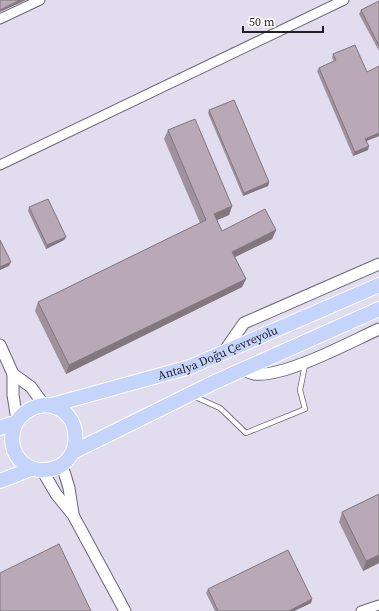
<svg xmlns="http://www.w3.org/2000/svg" width="379" height="611" font-family="'Source Serif 4',serif">
<style>
.lines{fill:none;stroke-linecap:round;stroke-linejoin:round}
.service-casing{stroke:#6b6677;stroke-width:6}
.minor-casing{stroke:#6b6677;stroke-width:11}
.tertiary-casing{stroke:#6b6677;stroke-width:13}
.primary-casing{stroke:#fff;stroke-width:16}
.service{stroke:#fff;stroke-width:4.5}
.minor{stroke:#fff;stroke-width:9}
.tertiary{stroke:#fff;stroke-width:11}
.primary{stroke:#c5d4fb;stroke-width:14}
.wall{fill:#9f919d}
.shaded-wall{fill:#82767f}
.building{fill:#b9a9b6;stroke:#82767f}
.labels{text-anchor:middle;dominant-baseline:central;stroke-width:3;stroke-linejoin:round;paint-order:stroke}
.street-label{font-size:12px;fill:#211f26;stroke:#fff}
</style>
<rect width="100%" height="100%" fill="#e2dcef"/>
<g class="lines">
<g class="service-casing">
<path id="service" d="M 193,396 L 220,408 L 246,433 L 305,409 L 300,390 L 305,365"/>
</g>
<g class="minor-casing">
<g id="minor">
<path d="M 0,19 L 40,0"/>
<path d="M 0,165 L 344,0"/>
<path d="M 361,611 L 379,605"/>
</g>
</g>
<g class="tertiary-casing">
<g id="tertiary">
<path d="M 0,345 L 13,374 L 13,395 L 17,420"/>
<path d="M 223,353 L 244,323 L 379,264"/>
<path d="M 242,370 C 246,371 250,373 254,374 C 284,378 350,342 379,329"/>
<path d="M 13,374 L 31,387 L 44,405"/>
<path d="M 62,465 L 69,488 L 73,514"/>
<path d="M 42,470 L 56,494 L 73,515 L 125,611"/>
</g>
</g>
<g class="primary-casing">
<g id="primary">
<path d="M 44,405 C 87,406 86,472 41,470 C 4,468 0,411 44,405 Z"/>
<path id="s1" d="M 52,405 L 190,367 L 379,285"/>
<path d="M 0,428 L 14,423"/>
<path d="M 73,452 L 217,381 L 379,309"/>
<path d="M 0,481 L 31,469"/>
</g>
</g>
<use href="#service" class="service"/>
<use href="#minor" class="minor"/>
<use href="#tertiary" class="tertiary"/>
<use href="#primary" class="primary"/>
</g>
<g class="wall">
<path d="M 379,1 L 379,51 L 359,14 L 361,10 Z"/>
<path d="M 333,54 L 379,136 L 366,141 L 368,150 L 353,156 L 317,71 L 319,68 L 334,61 L 332,58 Z"/>
<path d="M 209,110 L 269,182 L 268,186 L 243,196 L 208,113 Z"/>
<path d="M 168,130 L 232,206 L 229,215 L 217,220 L 222,231 L 276,230 L 272,239 L 235,257 L 246,279 L 242,287 L 66,374 L 35,311 L 38,302 L 200,223 L 164,139 Z"/>
<path d="M 29,207 L 66,237 L 64,240 L 46,249 L 28,211 Z"/>
<path d="M 379,494 L 379,563 L 363,571 L 339,522 L 342,512 Z"/>
<path d="M 208,589 L 312,599 L 311,603 L 294,611 L 215,611 L 206,593 Z"/>
</g>
<g class="shaded-wall">
<path d="M 20,0 L 26,0 L 0,12 L 0,10 Z"/>
<path d="M 379,133 L 379,136 L 364,142 L 365,139 Z"/>
<path d="M 369,146 L 368,150 L 353,156 L 355,152 Z"/>
<path d="M 269,182 L 268,186 L 243,196 L 244,193 Z"/>
<path d="M 232,206 L 229,215 L 210,223 L 214,214 Z"/>
<path d="M 276,230 L 272,239 L 229,260 L 232,252 Z"/>
<path d="M 66,237 L 64,240 L 46,249 L 47,245 Z"/>
<path d="M 11,262 L 9,266 L 0,270 L 0,267 Z"/>
<path d="M 246,279 L 242,287 L 66,374 L 69,365 Z"/>
<path d="M 379,555 L 379,563 L 363,571 L 366,561 Z"/>
<path d="M 312,599 L 311,603 L 294,611 L 289,611 Z"/>
</g>
<g class="building">
<path d="M 0,0 L 20,0 L 0,10 Z"/>
<path d="M 379,1 L 379,46 L 361,10 Z"/>
<path d="M 355,45 L 367,72 L 379,66 L 379,133 L 365,139 L 369,146 L 355,152 L 319,68 L 336,60 L 333,54 Z"/>
<path d="M 234,100 L 269,182 L 244,193 L 209,110 Z"/>
<path d="M 195,119 L 232,206 L 214,214 L 222,231 L 265,209 L 276,230 L 232,252 L 246,279 L 69,365 L 38,302 L 206,220 L 168,130 Z"/>
<path d="M 48,199 L 66,237 L 47,245 L 29,207 Z"/>
<path d="M 0,240 L 11,262 L 0,267 Z"/>
<path d="M 379,494 L 379,555 L 366,561 L 342,512 Z"/>
<path d="M 59,544 L 91,611 L 0,611 L 0,573 Z"/>
<path d="M 288,550 L 312,599 L 289,611 L 218,611 L 208,589 Z"/>
</g>
<g class="labels">
<g class="street-label">
<text stroke="none"><textPath href="#s1" startOffset="174">Antalya Doğu Çevreyolu</textPath></text>
</g>
</g>
<path d="M243 26v6h80v-6" fill="none" stroke="#211f26" stroke-width="2"/>
<text x="249" y="26" font-size="12" fill="#211f26" stroke="#ffffff" stroke-width="3" paint-order="stroke">50 m</text>
</svg>
